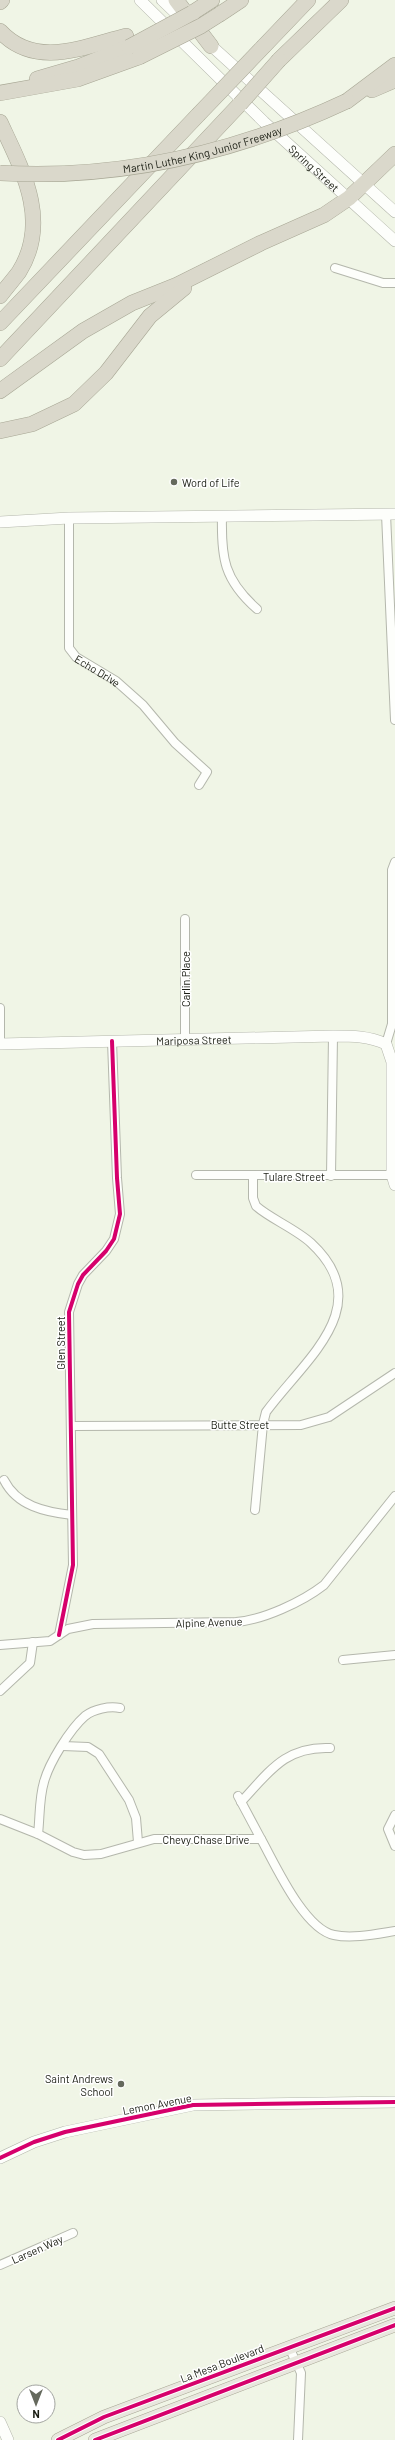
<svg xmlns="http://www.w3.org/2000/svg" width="395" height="2440" font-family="Barlow,sans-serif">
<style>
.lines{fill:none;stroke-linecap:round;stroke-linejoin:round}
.street-casing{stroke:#b4b7ac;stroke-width:10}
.secondary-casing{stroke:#b4b7ac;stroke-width:12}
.primary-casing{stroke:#a7a694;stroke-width:14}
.highway-casing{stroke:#a7a694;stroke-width:16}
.street{stroke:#fdfefb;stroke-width:8}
.secondary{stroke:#fdfefb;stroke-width:11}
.primary{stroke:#e8e7de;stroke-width:13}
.highway{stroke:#dad8cb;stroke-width:15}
.highway-bridge-casing{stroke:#a7a694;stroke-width:16;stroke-linecap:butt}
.highway-bridge{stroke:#dad8cb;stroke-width:15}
.cycleway-casing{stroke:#fff;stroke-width:6}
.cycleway{stroke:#d6006c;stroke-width:4}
.poi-dot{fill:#65695d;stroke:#fff;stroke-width:1.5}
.labels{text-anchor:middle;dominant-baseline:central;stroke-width:3;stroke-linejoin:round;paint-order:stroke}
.street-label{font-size:11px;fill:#1a1d13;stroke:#fff}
.poi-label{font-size:11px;fill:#1a1d13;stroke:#fff;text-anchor:start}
</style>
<rect width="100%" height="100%" fill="#f0f5e6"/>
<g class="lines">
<g class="street-casing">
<g id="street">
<path d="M 335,268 L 383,283 L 395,283"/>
<path d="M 386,514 L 395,720"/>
<path d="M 222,516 C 221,558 224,580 257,609"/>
<path id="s1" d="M 69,518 L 69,648 L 76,657 L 116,681 L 143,705 L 175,743 L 207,772 L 199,785"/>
<path d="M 185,919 L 185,1039"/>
<path d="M 0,1008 L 0,1044"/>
<path d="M 386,1044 L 392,1024 L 392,870 L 395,862"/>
<path d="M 196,1175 L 392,1175"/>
<path d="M 253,1175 L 253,1198 L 256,1206 C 269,1218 296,1229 311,1243 C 379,1306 304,1360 266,1412 L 263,1424 L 255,1510"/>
<path d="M 331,1176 L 333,1036"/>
<path d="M 71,1426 L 301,1425 L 329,1417 L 395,1373"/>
<path d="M 4,1480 C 17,1506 45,1512 72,1515"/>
<path d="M 59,1635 L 73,1565 L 69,1312 L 78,1284 L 83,1275 L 106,1251 L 114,1239 L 120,1214 L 117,1178 L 112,1041"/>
<path d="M 0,1645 L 50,1641 L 68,1629 L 93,1624 L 236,1622 C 263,1620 302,1602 324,1585 L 395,1496"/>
<path d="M 343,1660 L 395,1655"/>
<path d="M 0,1691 L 30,1663 L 33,1642"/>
<path d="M 63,1746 L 88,1747 L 99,1754 L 129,1800 L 136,1818 L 138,1842"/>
<path d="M 238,1796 L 261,1839"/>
<path d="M 241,1802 C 269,1772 285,1746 330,1748"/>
<path d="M 395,1815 L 388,1829 L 395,1846"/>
<path d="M 0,1819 L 38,1834 L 73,1852 L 84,1855 L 101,1854 L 154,1839 L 261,1839 C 275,1864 304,1929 334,1935 C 352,1939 376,1934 395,1931"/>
<path d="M 38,1834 C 40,1818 39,1798 44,1782 C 49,1763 70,1729 85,1716 C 94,1709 109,1706 120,1708"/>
<path d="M 0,2265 L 73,2233"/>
<path d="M 289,2347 L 301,2373 L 298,2440"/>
</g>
</g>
<g class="secondary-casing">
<g id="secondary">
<path id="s2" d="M 140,0 L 264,122 L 395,241"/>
<path d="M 162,0 L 186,23"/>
<path d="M 206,41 L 395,212"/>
<path d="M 0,522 L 69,518 L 395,514"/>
<path id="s3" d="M 0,1044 L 333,1036 C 352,1036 369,1036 386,1044 L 392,1062 L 392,1175 L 395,1185"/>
<path d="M 0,2158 L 34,2142 L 65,2132 L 193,2105 L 395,2102"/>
<path d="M 0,2422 L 8,2440"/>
</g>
</g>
<g class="primary-casing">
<g id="primary">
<path d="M 58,2440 L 104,2417 L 395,2308"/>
<path d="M 95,2440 L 395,2325"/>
</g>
</g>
<g class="highway-casing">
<g id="highway">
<path d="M 176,0 L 211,46"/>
<path d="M 0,2 L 2,0"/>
<path d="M 192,13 L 212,0"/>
<path d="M 220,14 L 241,0"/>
<path d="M 0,31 C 35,69 83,47 126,36"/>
<path d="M 264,46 L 308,0"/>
<path d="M 279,60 L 341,0"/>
<path d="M 37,79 L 78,67 L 129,47"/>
<path d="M 372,90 L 395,80"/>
<path d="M 0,93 L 78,79 L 139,57"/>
<path d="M 347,101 L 395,65"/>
<path d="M 0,122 C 22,169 51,221 19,272 C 13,280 6,288 0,296"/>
<path d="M 0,323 L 198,115"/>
<path d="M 0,359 L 240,104"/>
<path d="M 0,391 L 83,331 L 132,303 L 177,285 L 261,243 L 324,215 L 349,198 L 395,154"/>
<path d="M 0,431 L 32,424 L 74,404 L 106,373 L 150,316 L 184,288"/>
</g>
</g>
<use href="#street" class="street"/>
<use href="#secondary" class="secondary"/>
<use href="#primary" class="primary"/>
<use href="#highway" class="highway"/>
<g class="highway-bridge-casing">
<g id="highway-bridge">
<path d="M 129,47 L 192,13"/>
<path d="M 139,57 L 201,26 L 220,14"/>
<path d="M 240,104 L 279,60"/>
<path d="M 198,115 L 264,46"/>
<path id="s4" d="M 0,173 C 121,180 238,152 347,101"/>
</g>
</g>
<use href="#highway-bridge" class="highway-bridge"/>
<g class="cycleway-casing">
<g id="cycleway">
<path d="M 59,1635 L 73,1565 L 69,1312 L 78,1284 L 83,1275 L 106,1251 L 114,1239 L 120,1214 L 117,1178 L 112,1041"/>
<path d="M 0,2158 L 34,2142 L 65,2132 L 193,2105 L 395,2102"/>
<path d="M 58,2440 L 104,2417 L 395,2308"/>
<path d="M 95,2440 L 395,2325"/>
</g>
</g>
<use href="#cycleway" class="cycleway"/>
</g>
<g class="poi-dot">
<circle cx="174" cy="482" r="4"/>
<circle cx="121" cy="2084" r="4"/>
</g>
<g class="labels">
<g class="street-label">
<text stroke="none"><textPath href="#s4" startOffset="205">Martin Luther King Junior Freeway</textPath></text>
<text stroke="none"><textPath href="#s2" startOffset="242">Spring Street</textPath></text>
<text stroke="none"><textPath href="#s1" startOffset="167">Echo Drive</textPath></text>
<text transform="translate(185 979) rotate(-90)">Carlin Place</text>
<text stroke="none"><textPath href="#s3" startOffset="194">Mariposa Street</textPath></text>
<text x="294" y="1176">Tulare Street</text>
<text transform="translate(60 1343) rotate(-90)">Glen Street</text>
<text x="240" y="1424">Butte Street</text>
<text transform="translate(209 1622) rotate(-2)">Alpine Avenue</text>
<text x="206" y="1839">Chevy Chase Drive</text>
<text transform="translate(157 2104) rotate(-11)">Lemon Avenue</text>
<text transform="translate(37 2249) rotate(-24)">Larsen Way</text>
<text transform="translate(222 2363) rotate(-21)">La Mesa Boulevard</text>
</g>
<g class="poi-label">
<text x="182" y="482">Word of Life</text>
<text x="113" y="2078" text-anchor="end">Saint Andrews<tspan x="113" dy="13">School</tspan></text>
</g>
</g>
<g transform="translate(36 2404) rotate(180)"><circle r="19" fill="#ffffff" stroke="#a3a5a1"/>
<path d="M0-3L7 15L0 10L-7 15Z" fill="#65695d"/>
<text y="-6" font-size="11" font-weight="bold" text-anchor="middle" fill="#1a1d13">N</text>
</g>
</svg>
